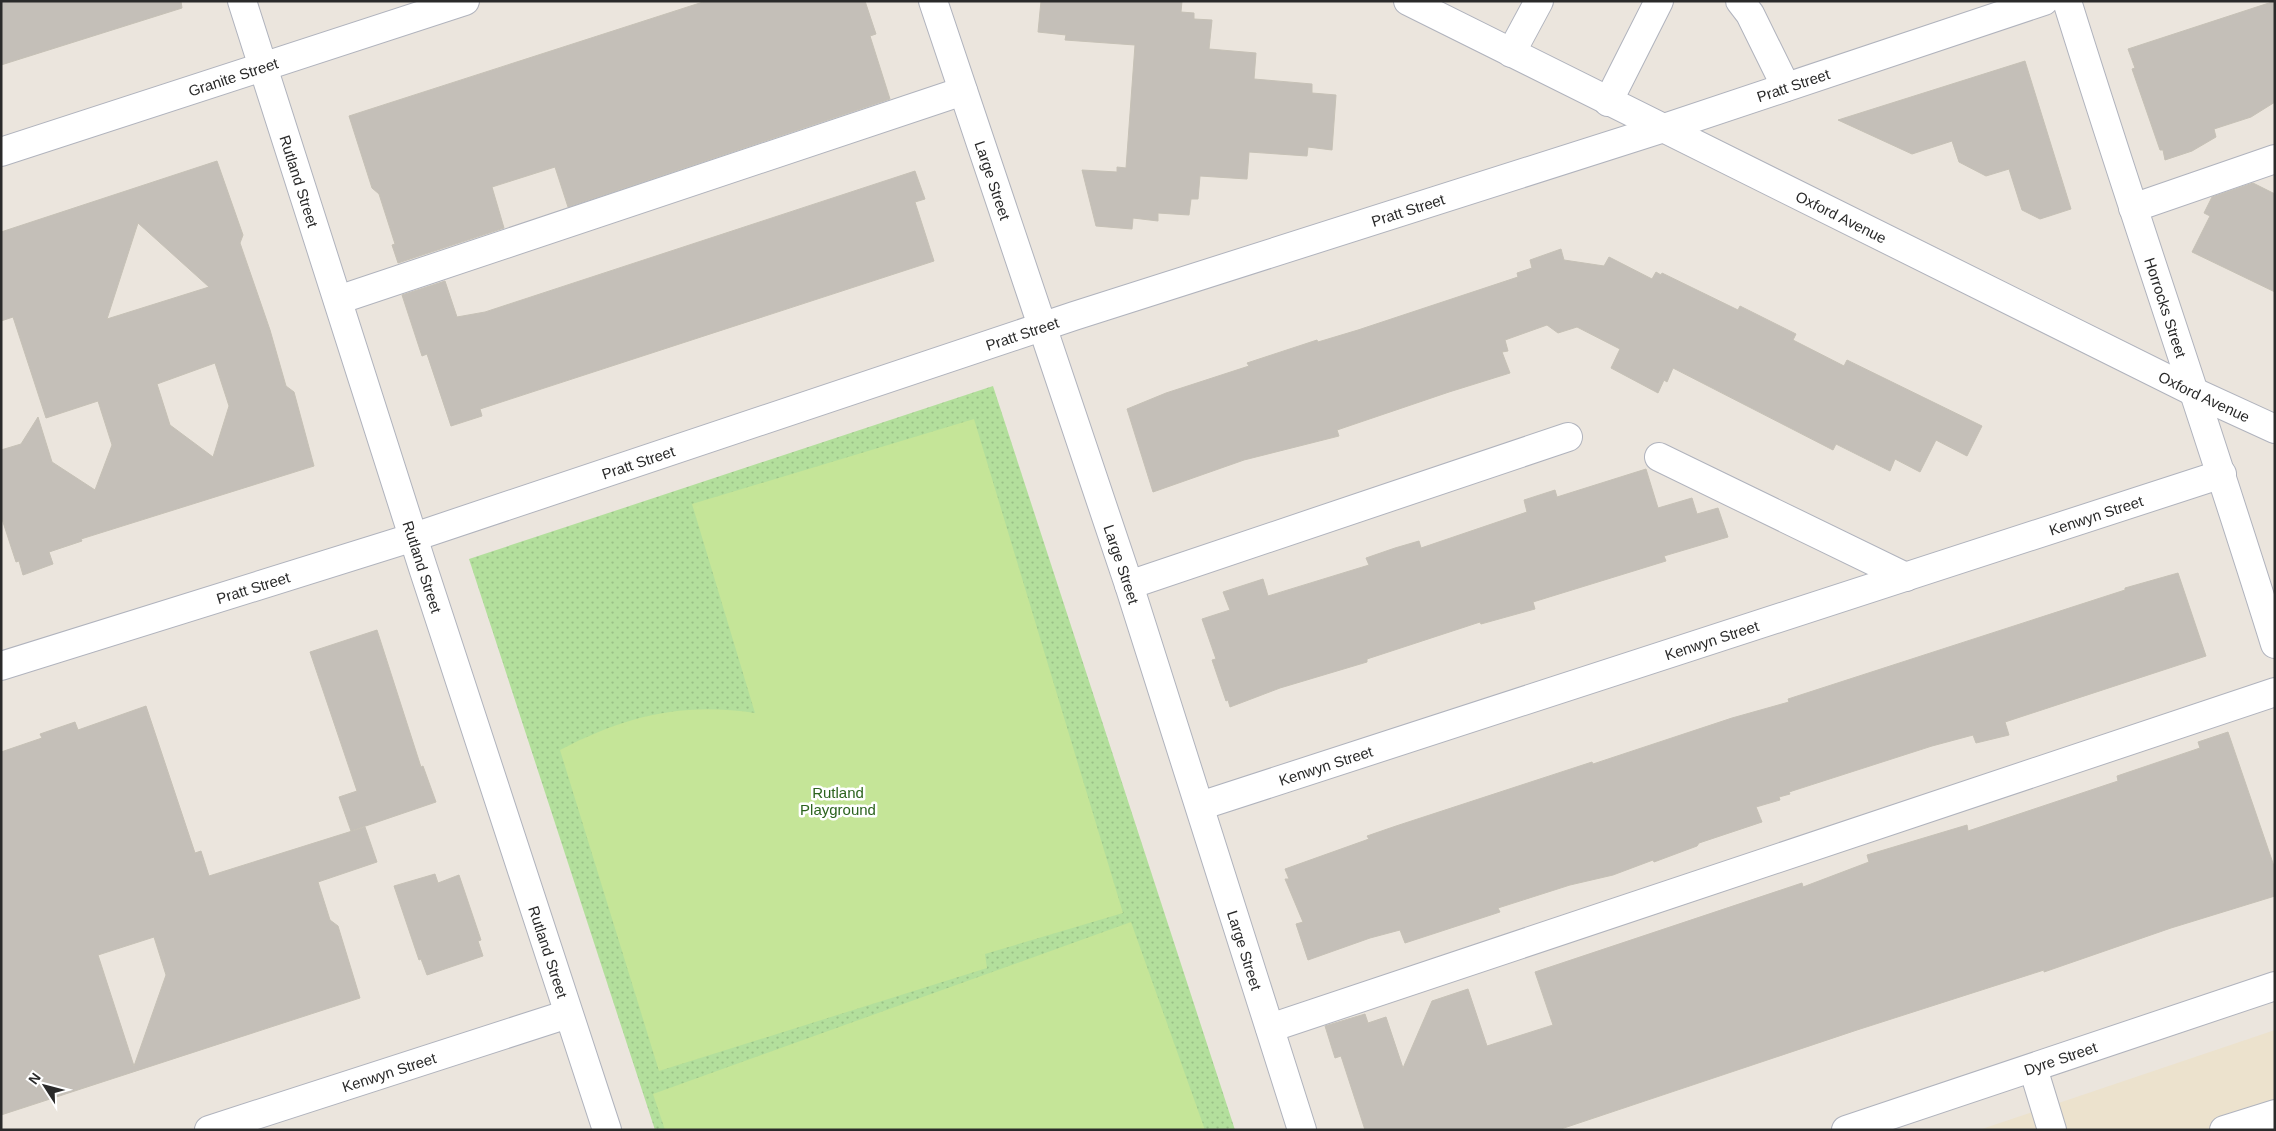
<svg xmlns="http://www.w3.org/2000/svg" width="2276" height="1131" font-family="Helvetica,sans-serif">
<style>
.education{fill:#ece2cd}
.park{fill:url(#park-dots)}
.pitch{fill:#c5e598}
.building{fill:#c4bfb8;stroke:#c6c1b6;fill-rule:evenodd}
.lines{fill:none;stroke-linecap:round;stroke-linejoin:round}
.minor-casing{stroke:#b0b3bd;stroke-width:30}
.minor{stroke:#fff;stroke-width:28}
.labels{text-anchor:middle;dominant-baseline:central;stroke-width:5;stroke-linejoin:round;paint-order:stroke}
.street-label{font-size:15px;fill:#2a2a2a;stroke:#fff}
.park-label{font-size:15px;fill:#2c631e;stroke:#fff}
</style>
<defs>
<pattern id="park-dots" width="8" height="8" patternUnits="userSpaceOnUse" patternTransform="scale(1.25)"><rect width="8" height="8" fill="#b3df9c"/><path d="M2 2h.1M6 6h.1" fill="none" stroke="#9ac087" stroke-width="1.8" stroke-linecap="round"/></pattern>
</defs>
<rect width="100%" height="100%" fill="#ebe5dd"/>
<path class="education" d="M 2275,1030 L 2275,1130 L 1979,1130 Z"/>
<path class="park" d="M 993,386 L 1235,1130 L 655,1130 L 469,559 Z"/>
<g class="pitch">
<path d="M 974,419 L 1123,913 L 985,954 L 987,968 L 659,1071 L 560,750 C 626,716 681,702 755,713 L 692,504 Z"/>
<path d="M 1131,922 L 1205,1130 L 665,1130 L 653,1094 Z"/>
</g>
<g class="building">
<path d="M 1,1 L 181,1 L 182,8 L 1,65 Z"/>
<path d="M 706,1 L 865,1 L 876,34 L 870,36 L 890,99 L 568,207 L 555,167 L 492,187 L 504,228 L 398,263 L 392,245 L 395,244 L 379,194 L 372,188 L 349,116 Z"/>
<path d="M 1041,1 L 1182,1 L 1181,12 L 1194,13 L 1194,19 L 1212,20 L 1209,49 L 1256,53 L 1254,79 L 1312,84 L 1312,93 L 1336,95 L 1332,150 L 1308,147 L 1307,156 L 1249,152 L 1247,179 L 1200,176 L 1198,199 L 1191,199 L 1189,215 L 1158,213 L 1158,221 L 1133,218 L 1132,229 L 1096,226 L 1082,170 L 1117,172 L 1117,167 L 1126,168 L 1135,45 L 1065,40 L 1066,35 L 1038,32 Z"/>
<path d="M 2275,1 L 2275,102 L 2251,117 L 2214,129 L 2216,137 L 2192,151 L 2165,160 L 2163,150 L 2160,150 L 2132,69 L 2135,68 L 2128,49 Z"/>
<path d="M 2025,61 L 2071,209 L 2040,219 L 2022,210 L 2009,169 L 1986,176 L 1959,162 L 1952,141 L 1912,154 L 1838,120 Z"/>
<path d="M 217,161 L 243,235 L 240,243 L 270,330 L 286,386 L 294,392 L 314,466 L 81,539 L 82,541 L 49,552 L 53,564 L 23,575 L 19,561 L 16,562 L 1,516 L 1,450 L 21,444 L 38,417 L 52,462 L 95,490 L 112,445 L 98,401 L 46,418 L 13,317 L 1,321 L 1,232 ZM 138,223 L 209,287 L 107,319 ZM 215,363 L 229,406 L 213,457 L 170,425 L 157,384 Z"/>
<path d="M 915,171 L 925,199 L 915,202 L 934,261 L 480,409 L 482,416 L 451,426 L 427,354 L 422,356 L 402,295 L 445,281 L 457,317 L 485,312 Z"/>
<path d="M 2253,183 L 2275,194 L 2275,292 L 2192,252 L 2210,216 L 2204,213 L 2212,197 Z"/>
<path d="M 1561,249 L 1564,260 L 1604,266 L 1609,257 L 1652,279 L 1656,272 L 1661,275 L 1662,273 L 1738,310 L 1740,306 L 1796,334 L 1793,340 L 1844,366 L 1847,360 L 1982,426 L 1967,456 L 1936,440 L 1920,472 L 1895,459 L 1890,471 L 1836,444 L 1833,450 L 1673,368 L 1667,382 L 1664,380 L 1658,393 L 1611,368 L 1620,349 L 1577,327 L 1558,333 L 1547,325 L 1505,340 L 1508,351 L 1502,352 L 1510,373 L 1449,392 L 1337,430 L 1339,436 L 1244,460 L 1153,492 L 1127,409 L 1166,393 L 1249,366 L 1247,363 L 1317,340 L 1318,342 L 1358,330 L 1518,277 L 1517,273 L 1532,268 L 1530,260 Z"/>
<path d="M 1646,469 L 1658,508 L 1692,498 L 1697,514 L 1718,508 L 1728,537 L 1664,556 L 1666,561 L 1533,602 L 1535,609 L 1481,624 L 1480,622 L 1367,659 L 1367,662 L 1280,688 L 1230,707 L 1228,700 L 1226,701 L 1212,660 L 1216,659 L 1202,619 L 1230,610 L 1223,592 L 1263,579 L 1268,596 L 1369,565 L 1366,558 L 1395,548 L 1419,541 L 1421,548 L 1527,512 L 1524,500 L 1555,490 L 1557,497 Z"/>
<path d="M 2178,573 L 2206,656 L 2005,722 L 2009,735 L 1976,743 L 1973,735 L 1932,746 L 1789,792 L 1790,794 L 1779,797 L 1780,800 L 1756,807 L 1762,822 L 1699,843 L 1697,846 L 1654,862 L 1653,860 L 1613,875 L 1570,885 L 1498,908 L 1500,912 L 1405,943 L 1400,930 L 1370,938 L 1308,960 L 1296,924 L 1303,922 L 1285,879 L 1289,879 L 1285,869 L 1369,839 L 1367,836 L 1396,826 L 1592,762 L 1593,764 L 1732,718 L 1789,702 L 1788,699 L 2125,590 L 2125,588 Z"/>
<path d="M 377,630 L 421,767 L 423,766 L 436,802 L 351,831 L 339,797 L 357,791 L 310,652 Z"/>
<path d="M 146,706 L 195,853 L 201,851 L 209,876 L 365,827 L 377,862 L 318,882 L 330,920 L 338,926 L 360,998 L 1,1115 L 1,752 L 42,738 L 40,734 L 75,722 L 78,730 ZM 154,937 L 166,975 L 134,1066 L 98,955 Z"/>
<path d="M 2228,732 L 2275,869 L 2275,896 L 2171,928 L 2044,972 L 2044,970 L 1857,1030 L 1558,1130 L 1365,1130 L 1341,1056 L 1335,1058 L 1325,1026 L 1365,1014 L 1368,1023 L 1386,1017 L 1403,1068 L 1432,1001 L 1468,989 L 1487,1046 L 1553,1025 L 1535,972 L 1802,883 L 1803,887 L 1869,862 L 1867,855 L 1967,825 L 1968,831 L 2118,781 L 2117,776 L 2200,748 L 2198,742 Z"/>
<path d="M 435,874 L 438,883 L 459,875 L 481,940 L 478,941 L 483,956 L 427,975 L 421,959 L 419,960 L 394,886 Z"/>
</g>
<g class="lines">
<g class="minor-casing">
<g id="minor">
<path id="s1" d="M 242,1 L 423,568 L 607,1130"/>
<path id="s2" d="M 933,1 L 1129,585 L 1302,1130"/>
<path id="s3" d="M 1408,1 L 2192,391 L 2275,429"/>
<path d="M 1740,1 L 1750,14 L 1786,87"/>
<path id="s4" d="M 2067,1 C 2134,216 2208,429 2275,644"/>
<path d="M 1511,53 L 1539,1"/>
<path d="M 1608,102 L 1659,1"/>
<path id="s5" d="M 1,152 L 465,1"/>
<path d="M 2133,208 L 2275,159"/>
<path d="M 338,300 L 963,91"/>
<path d="M 1659,457 L 1906,577"/>
<path d="M 1129,585 L 1568,437"/>
<path id="s6" d="M 1,666 L 414,537 L 1074,316 L 1661,129 L 2044,1"/>
<path id="s7" d="M 1200,806 L 2222,474"/>
<path d="M 1270,1028 L 2275,692"/>
<path d="M 2033,1068 L 2052,1130"/>
<path id="s8" d="M 209,1130 L 568,1014"/>
<path id="s9" d="M 1846,1130 L 2275,986"/>
<path d="M 2224,1130 L 2275,1114"/>
</g>
</g>
<use href="#minor" class="minor"/>
</g>
<g class="labels">
<g class="street-label">
<text stroke="none"><textPath href="#s5" startOffset="244">Granite Street</textPath></text>
<text stroke="none"><textPath href="#s6" startOffset="1884">Pratt Street</textPath></text>
<text stroke="none"><textPath href="#s1" startOffset="189">Rutland Street</textPath></text>
<text stroke="none"><textPath href="#s2" startOffset="189">Large Street</textPath></text>
<text stroke="none"><textPath href="#s6" startOffset="1479">Pratt Street</textPath></text>
<text stroke="none"><textPath href="#s3" startOffset="484">Oxford Avenue</textPath></text>
<text stroke="none"><textPath href="#s4" startOffset="322">Horrocks Street</textPath></text>
<text stroke="none"><textPath href="#s6" startOffset="1074">Pratt Street</textPath></text>
<text stroke="none"><textPath href="#s3" startOffset="889">Oxford Avenue</textPath></text>
<text stroke="none"><textPath href="#s6" startOffset="669">Pratt Street</textPath></text>
<text stroke="none"><textPath href="#s7" startOffset="942">Kenwyn Street</textPath></text>
<text stroke="none"><textPath href="#s2" startOffset="594">Large Street</textPath></text>
<text stroke="none"><textPath href="#s1" startOffset="594">Rutland Street</textPath></text>
<text stroke="none"><textPath href="#s6" startOffset="264">Pratt Street</textPath></text>
<text stroke="none"><textPath href="#s7" startOffset="538">Kenwyn Street</textPath></text>
<text stroke="none"><textPath href="#s7" startOffset="132">Kenwyn Street</textPath></text>
<text stroke="none"><textPath href="#s2" startOffset="999">Large Street</textPath></text>
<text stroke="none"><textPath href="#s1" startOffset="999">Rutland Street</textPath></text>
<text stroke="none"><textPath href="#s9" startOffset="226">Dyre Street</textPath></text>
<text stroke="none"><textPath href="#s8" startOffset="189">Kenwyn Street</textPath></text>
</g>
<g class="park-label">
<text x="838" y="792">Rutland<tspan x="838" dy="17">Playground</tspan></text>
</g>
</g>
<rect width="2276" height="1131" fill="none" stroke="#2a2a2a" stroke-width="5"/>
<g transform="translate(45 1086) rotate(306)" stroke="#ffffff" stroke-width="4" paint-order="stroke">
<path d="M0-4L9 19L0 12L-9 19Z" fill="#2a2a2a"/>
<text y="-8" font-size="14" font-weight="bold" text-anchor="middle" fill="#2a2a2a">N</text>
</g>
</svg>
